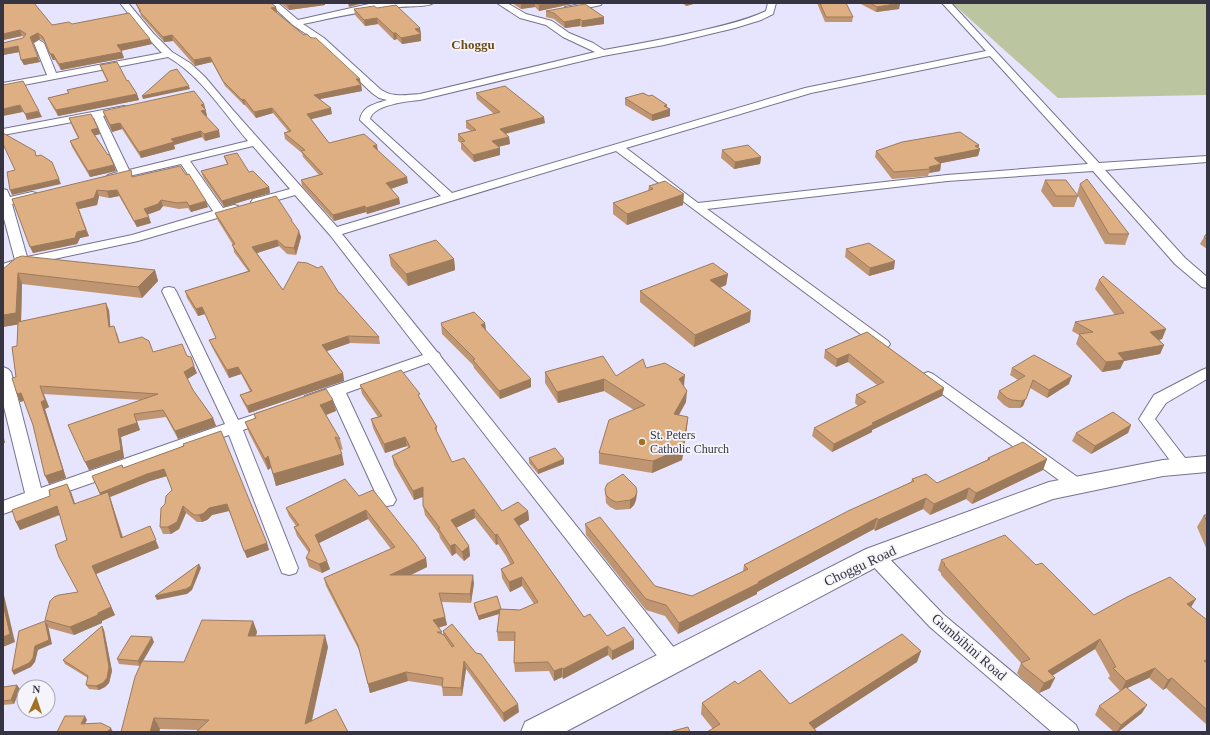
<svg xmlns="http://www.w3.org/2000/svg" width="1210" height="735" font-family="Georgia,serif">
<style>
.green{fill:#bbc6a0}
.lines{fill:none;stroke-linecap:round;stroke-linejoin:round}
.minor-casing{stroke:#77738f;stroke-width:2}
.secondary-casing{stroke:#77738f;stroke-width:2}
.minor{fill:#fff;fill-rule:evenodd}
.secondary{fill:#fff;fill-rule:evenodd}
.wall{fill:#c09672}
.shaded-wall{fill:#9c7a5c}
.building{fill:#dfaf84;stroke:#9c7a5c}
.poi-dot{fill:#a27125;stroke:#f4f4fa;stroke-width:1.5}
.labels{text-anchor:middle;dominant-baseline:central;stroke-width:3.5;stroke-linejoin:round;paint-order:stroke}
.poi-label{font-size:12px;fill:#353440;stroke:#f4f4fa;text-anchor:start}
.far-district-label{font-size:13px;font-weight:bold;fill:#6f4d1a;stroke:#f4f4fa}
.near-street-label{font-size:14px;fill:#353440;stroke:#f4f4fa}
</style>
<rect width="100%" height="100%" fill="#e7e4fd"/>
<path class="green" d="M 952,3 L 1207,3 L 1207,95 L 1058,98 Z"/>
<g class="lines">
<g class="minor-casing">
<g id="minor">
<path d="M 120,3 L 128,3 L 153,33 L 172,52 L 190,63 L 205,77 L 232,109 L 337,227 L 441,196 L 360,120 C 362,106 375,104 387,100 L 379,98 L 372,93 L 318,42 L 293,25 L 269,3 L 278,3 L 298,20 L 369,4 L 433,3 C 429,7 408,6 400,7 C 367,10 336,17 303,24 L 324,38 L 380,89 C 392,98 405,95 420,94 L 595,52 L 563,37 L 546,25 L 520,18 L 497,3 L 507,3 L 526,14 L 552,21 L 569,33 L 593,43 L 604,50 C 638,44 671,38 704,30 C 725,25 747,20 766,11 L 768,3 L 776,3 L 773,14 L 761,20 L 735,28 L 664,45 L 603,56 L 420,100 C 408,101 373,105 370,119 L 452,193 L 805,88 L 986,51 L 942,3 L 951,3 L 1099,163 L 1207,156 L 1207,162 L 1105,170 L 1185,258 L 1207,277 L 1207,288 L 1202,287 L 1175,264 L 1093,171 L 947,181 L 707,209 L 888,341 L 890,344 L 888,347 L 883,348 L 878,347 L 616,151 L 342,234 L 437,352 L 439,353 L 441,357 L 679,654 L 682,660 L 679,666 L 672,669 L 665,666 L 429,363 L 346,393 L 396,500 L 393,505 L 387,506 L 381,505 L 332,398 L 311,405 L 305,404 L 303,400 L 305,396 L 423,355 L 330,235 L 295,195 L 257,206 L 253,205 L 251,202 L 253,199 L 290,189 L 253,146 L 190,161 L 223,208 L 234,205 L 238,206 L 240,209 L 238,212 L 138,241 L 26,265 L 3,273 L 3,264 L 15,260 L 3,215 L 3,189 L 7,190 L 10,197 L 32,192 L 36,193 L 38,196 L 36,199 L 12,204 L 27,257 L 132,235 L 213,211 L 181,164 L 112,180 L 108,179 L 106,177 L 108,175 L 118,172 L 94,118 L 3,135 L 3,129 L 124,106 L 128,107 L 129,109 L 128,111 L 103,116 L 129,170 L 248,141 C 223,112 201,76 168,57 L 3,89 L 3,83 L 47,75 L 34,43 L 39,40 L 44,43 L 56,73 L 162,53 L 147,37 ZM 990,56 L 1088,164 L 947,175 L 698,203 L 626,148 L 811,93 Z"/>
<path d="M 585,3 L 602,3 L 601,5 L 568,12 L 564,9 L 565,7 Z"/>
<path d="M 169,287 L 174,288 L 176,291 L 238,420 L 265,411 L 271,412 L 273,416 L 271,420 L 243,430 L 298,568 L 296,573 L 289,575 L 282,573 L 280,568 L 229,435 L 3,514 L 3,501 L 25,493 L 3,403 L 3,367 L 8,369 L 11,372 L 41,488 L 225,424 L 162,291 L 164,288 Z"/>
<path d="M 1207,368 L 1207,379 L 1166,403 L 1155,419 L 1192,467 L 1190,471 L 1184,473 L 1178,471 L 1139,419 L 1154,395 L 1202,370 Z"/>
<path d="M 928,372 L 933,374 L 1083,481 L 1086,485 L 1083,489 L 1077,491 L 1071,489 L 923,380 L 920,377 L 923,374 Z"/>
<path d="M 875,549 L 882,551 L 944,615 L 1076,725 L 1079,732 L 1052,732 L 930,627 L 868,561 L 866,556 L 868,551 Z"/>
</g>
</g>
<g class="secondary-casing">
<path id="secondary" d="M 1207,456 L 1207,472 L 1163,476 L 1053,499 L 884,563 L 565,732 L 521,732 L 525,722 L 866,549 L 1049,482 L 1163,460 Z"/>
</g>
<use href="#minor" class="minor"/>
<use href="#secondary" class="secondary"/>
</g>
<g class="wall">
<path d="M 3,3 L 52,25 L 72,24 L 152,44 L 121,51 L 124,58 L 61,70 L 55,60 L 53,60 L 45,42 L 40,39 L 33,42 L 40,62 L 24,65 L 19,52 L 3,55 L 24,37 L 22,36 L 3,40 Z"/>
<path d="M 280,3 L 325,3 L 325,5 L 289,10 Z"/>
<path d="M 512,3 L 576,3 L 539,11 L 535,7 L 521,9 Z"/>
<path d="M 682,3 L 697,3 L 686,6 Z"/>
<path d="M 817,3 L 846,3 L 853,17 L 852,22 L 825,22 Z"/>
<path d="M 859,3 L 900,3 L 899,9 L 876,12 Z"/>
<path d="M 136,4 L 276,7 L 277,12 L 276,12 L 361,84 L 362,91 L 320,99 L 332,114 L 311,119 L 329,143 L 378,151 L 408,183 L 391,189 L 399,198 L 400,204 L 367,214 L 366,212 L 334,221 L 302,186 L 301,180 L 319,175 L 303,157 L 302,153 L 285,139 L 284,133 L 288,131 L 273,113 L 256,118 L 245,105 L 244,105 L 225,86 L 212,62 L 195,66 L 173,41 L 164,42 L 141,16 L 140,12 L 138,9 Z"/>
<path d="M 377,8 L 420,28 L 421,41 L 402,44 L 397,39 L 394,40 L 378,24 L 365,26 L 355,15 L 354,9 Z"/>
<path d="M 546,11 L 604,24 L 582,27 L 580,26 L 565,28 L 554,19 L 546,17 Z"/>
<path d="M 100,65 L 127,81 L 137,94 L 139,100 L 58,116 L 51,104 L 48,98 L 68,93 L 67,90 L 107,81 L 102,71 Z"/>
<path d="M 476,93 L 545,123 L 506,134 L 509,137 L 510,144 L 498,147 L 500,148 L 500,155 L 474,162 L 461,149 L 461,143 L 458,141 L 458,134 L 471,131 L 466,128 L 466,121 L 494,114 L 477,99 Z"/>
<path d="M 649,96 L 667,105 L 667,107 L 670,109 L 670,116 L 652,121 L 625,105 L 625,98 Z"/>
<path d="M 204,104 L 207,116 L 206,117 L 220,137 L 205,141 L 202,137 L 174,145 L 175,149 L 141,158 L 122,129 L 112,132 L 105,117 L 103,111 Z"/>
<path d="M 69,118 L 98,128 L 100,134 L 95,135 L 114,165 L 116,171 L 90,177 L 72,147 L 70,141 L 78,138 L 71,124 Z"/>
<path d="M 979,145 L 978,148 L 980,149 L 978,156 L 940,163 L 941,164 L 940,171 L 929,173 L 928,176 L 892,179 L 875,157 L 876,151 Z"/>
<path d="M 722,150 L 761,157 L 760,164 L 734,169 L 721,158 Z"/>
<path d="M 224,156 L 249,172 L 269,187 L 270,193 L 224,207 L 203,177 L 201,171 L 227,164 Z"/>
<path d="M 133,177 L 208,207 L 191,212 L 188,208 L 179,209 L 163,206 L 160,210 L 147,215 L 151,223 L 137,227 L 119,196 L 109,198 L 99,196 L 97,205 L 79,209 L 89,236 L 80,238 L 77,244 L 33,253 L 12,199 Z"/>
<path d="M 1045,180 L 1078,196 L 1074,207 L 1053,207 L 1041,191 Z"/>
<path d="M 1080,184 L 1129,234 L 1125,245 L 1105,244 L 1077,194 Z"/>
<path d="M 649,186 L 683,205 L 627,225 L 613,214 L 613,203 L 648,191 Z"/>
<path d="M 215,213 L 293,223 L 301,237 L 296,255 L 287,254 L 279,246 L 257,253 L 283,290 L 339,293 L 379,337 L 380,344 L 350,343 L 327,351 L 343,373 L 344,381 L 249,413 L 243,402 L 240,395 L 250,391 L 241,374 L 229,378 L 212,347 L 209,340 L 216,338 L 205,314 L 198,316 L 187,298 L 185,291 L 248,271 L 234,252 L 233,245 L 217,219 Z"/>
<path d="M 1207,233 L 1207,249 L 1200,244 L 1204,237 Z"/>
<path d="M 846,249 L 894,269 L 869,276 L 845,257 Z"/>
<path d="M 389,255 L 454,259 L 455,270 L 408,286 L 391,266 Z"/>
<path d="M 3,269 L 155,270 L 158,281 L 142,298 L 22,284 L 21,321 L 109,310 L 110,327 L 117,333 L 120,343 L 153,352 L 187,356 L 197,373 L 187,379 L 193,390 L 213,418 L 216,426 L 178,439 L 166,417 L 137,421 L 140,430 L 121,437 L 124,458 L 89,470 L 68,425 L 141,400 L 44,394 L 49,407 L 45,409 L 66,478 L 49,484 L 33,425 L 24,401 L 20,402 L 17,394 L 16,377 L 18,324 L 3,327 Z"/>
<path d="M 728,274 L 726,285 L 720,288 L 750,322 L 694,347 L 640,302 L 640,291 Z"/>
<path d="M 1099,280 L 1166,329 L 1162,339 L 1159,340 L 1164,345 L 1160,354 L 1124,361 L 1120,369 L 1102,372 L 1076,344 L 1079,335 L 1072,331 L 1075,322 L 1115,315 L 1095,289 Z"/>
<path d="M 441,323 L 485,323 L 486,331 L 531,387 L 500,399 L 474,368 L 473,365 L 442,334 Z"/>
<path d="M 867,332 L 944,388 L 942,396 L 872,430 L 872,432 L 832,452 L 812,436 L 814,428 L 858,406 L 855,403 L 856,395 L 877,385 L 848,362 L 836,367 L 824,358 L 825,350 Z"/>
<path d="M 1012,368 L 1069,384 L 1047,398 L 1030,388 L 1023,406 L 1020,408 L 1009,408 L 1004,405 L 997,398 L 999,391 L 1018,380 L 1010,375 Z"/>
<path d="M 545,372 L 616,376 L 684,386 L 686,402 L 679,415 L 687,428 L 682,460 L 652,473 L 599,464 L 599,453 L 634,410 L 604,391 L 558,403 L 545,383 Z"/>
<path d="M 360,385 L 421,399 L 437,427 L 437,433 L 452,462 L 502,511 L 528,511 L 529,520 L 519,526 L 584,617 L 607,636 L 634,640 L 634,649 L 612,660 L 608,655 L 563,679 L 562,677 L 554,681 L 549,671 L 515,672 L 514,663 L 515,641 L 498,641 L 497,632 L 499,614 L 479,620 L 474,607 L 474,603 L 501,609 L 520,610 L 534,604 L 522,586 L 510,592 L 502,578 L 501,569 L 510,564 L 506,556 L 498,544 L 496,545 L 475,518 L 456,528 L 469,546 L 470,556 L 464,561 L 456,553 L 452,556 L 440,538 L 439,534 L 425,515 L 423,506 L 423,497 L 414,500 L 394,465 L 392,456 L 408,448 L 407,446 L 385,453 L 373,428 L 371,419 L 378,417 L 362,394 Z"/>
<path d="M 333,400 L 336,411 L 326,415 L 340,439 L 343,450 L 340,449 L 344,465 L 276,486 L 271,468 L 268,470 L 249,433 L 245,422 L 255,419 L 254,414 Z"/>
<path d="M 1131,425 L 1128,433 L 1091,454 L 1072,441 L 1076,433 Z"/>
<path d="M 183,444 L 267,543 L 269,550 L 247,558 L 229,511 L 212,515 L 207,520 L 202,522 L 197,522 L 186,513 L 179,529 L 171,534 L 163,534 L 160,527 L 165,504 L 172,490 L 167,476 L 150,481 L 110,497 L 123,537 L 159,548 L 96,574 L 115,615 L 102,621 L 102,623 L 74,635 L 49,628 L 45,620 L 78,592 L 67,540 L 60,515 L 20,530 L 16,522 L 71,492 L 75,504 L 100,495 L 92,476 L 124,468 L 183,446 Z"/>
<path d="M 529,458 L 564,459 L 564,464 L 538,474 L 529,463 Z"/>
<path d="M 988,458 L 1047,459 L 1043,470 L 972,504 L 966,499 L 930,515 L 923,509 L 875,531 L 874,529 L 757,592 L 757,594 L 678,634 L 665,616 L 646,610 L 586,535 L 585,524 L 655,586 L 692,596 L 743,571 L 744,565 L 911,482 L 912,479 L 937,483 L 987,460 Z"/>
<path d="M 605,489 L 637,492 L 636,500 L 634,505 L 630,509 L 616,510 L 610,507 L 606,503 Z"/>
<path d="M 359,496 L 426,558 L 427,567 L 411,575 L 474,583 L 471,603 L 442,602 L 447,625 L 438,628 L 442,632 L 442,634 L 443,635 L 443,631 L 519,712 L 504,722 L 466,669 L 462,696 L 443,696 L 442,686 L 408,681 L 370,693 L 361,654 L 326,586 L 324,578 L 391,549 L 368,519 L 319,543 L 330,569 L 322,573 L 309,567 L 306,558 L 309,553 L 297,536 L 294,527 L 296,526 L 289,516 L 286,508 Z"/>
<path d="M 1204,515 L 1207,515 L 1207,550 L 1197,527 Z"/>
<path d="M 941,560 L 1036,565 L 1094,615 L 1191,607 L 1207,620 L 1207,725 L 1166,688 L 1163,690 L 1149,678 L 1127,688 L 1142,713 L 1118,732 L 1114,732 L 1095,715 L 1099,706 L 1120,691 L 1108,678 L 1110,676 L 1095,649 L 1052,675 L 1050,688 L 1039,693 L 1020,677 L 1017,673 L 1021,663 L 941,575 L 941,573 L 938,570 Z"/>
<path d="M 253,621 L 257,632 L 256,636 L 328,647 L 312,721 L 197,730 L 160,729 L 159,732 L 121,732 L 140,666 L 119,664 L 117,659 L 154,642 L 143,661 L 184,662 Z"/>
<path d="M 102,626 L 104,630 L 112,671 L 109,683 L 105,687 L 99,690 L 89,689 L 86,685 L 88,678 L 65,664 L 63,660 Z"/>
<path d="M 921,651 L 917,662 L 814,729 L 713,729 L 701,714 L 702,703 L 738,684 L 790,704 Z"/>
<path d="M 3,687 L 20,689 L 14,704 L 3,705 Z"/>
</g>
<g class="shaded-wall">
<path d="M 304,3 L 325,3 L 325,5 L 289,10 L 288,5 Z"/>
<path d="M 348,3 L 364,3 L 349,7 Z"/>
<path d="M 521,3 L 535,3 L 535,7 L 521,9 Z"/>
<path d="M 550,3 L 576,3 L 539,11 L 539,5 Z"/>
<path d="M 686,3 L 697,3 L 686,6 Z"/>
<path d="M 900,3 L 899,9 L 876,12 L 877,7 Z"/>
<path d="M 276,7 L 277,12 L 272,13 L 271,8 Z"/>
<path d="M 604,17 L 604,24 L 582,27 L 582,21 Z"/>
<path d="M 377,18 L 378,24 L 365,26 L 364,20 Z"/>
<path d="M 580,19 L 580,26 L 565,28 L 564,22 Z"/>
<path d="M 420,28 L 421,34 L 415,29 Z"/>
<path d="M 20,30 L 22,36 L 3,40 L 3,34 Z"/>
<path d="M 38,33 L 40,39 L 33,43 L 30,37 Z"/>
<path d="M 393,33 L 396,33 L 397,39 L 394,40 Z"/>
<path d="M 421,34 L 421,41 L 402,44 L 401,38 Z"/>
<path d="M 172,35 L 173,41 L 164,42 L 163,37 Z"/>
<path d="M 150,39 L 152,44 L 119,51 L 117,45 Z"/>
<path d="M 18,46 L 20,52 L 3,55 L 3,49 Z"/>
<path d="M 122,52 L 124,58 L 61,70 L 59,64 Z"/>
<path d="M 50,54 L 53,54 L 55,60 L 53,60 Z"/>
<path d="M 38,57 L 40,62 L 24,65 L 21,60 Z"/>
<path d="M 210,57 L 212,62 L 195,66 L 194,60 Z"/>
<path d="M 356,79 L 360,79 L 361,84 Z"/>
<path d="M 361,85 L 362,91 L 315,100 L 314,95 Z"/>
<path d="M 189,86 L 190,89 L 143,99 L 142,96 Z"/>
<path d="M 137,94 L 139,100 L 58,116 L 56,110 Z"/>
<path d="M 244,99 L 245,105 L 244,105 L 242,100 Z"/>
<path d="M 204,104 L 207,116 L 202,118 L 201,111 L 201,105 Z"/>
<path d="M 20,105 L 23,112 L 3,116 L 3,109 Z"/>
<path d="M 667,105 L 667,110 L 670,109 L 670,116 L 652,121 L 652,115 L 664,106 Z"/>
<path d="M 272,108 L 273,113 L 256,118 L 254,112 Z"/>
<path d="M 331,108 L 332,114 L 308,120 L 307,114 Z"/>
<path d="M 39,111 L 42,117 L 27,120 L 25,114 Z"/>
<path d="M 544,117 L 545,123 L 500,135 L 500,129 Z"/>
<path d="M 120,123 L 122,129 L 112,132 L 110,125 Z"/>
<path d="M 98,128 L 100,134 L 93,136 L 91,130 Z"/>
<path d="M 219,130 L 220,137 L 205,141 L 204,134 Z"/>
<path d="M 201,131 L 202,137 L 174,145 L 175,149 L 141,158 L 139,152 L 171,139 Z"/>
<path d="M 509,137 L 510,144 L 493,148 L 492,141 Z"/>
<path d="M 377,145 L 378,151 L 373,146 Z"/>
<path d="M 979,145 L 978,150 L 980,149 L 978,156 L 932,165 L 934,158 Z"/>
<path d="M 500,148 L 500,155 L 474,162 L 473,155 Z"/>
<path d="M 761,157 L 760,164 L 734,169 L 735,162 Z"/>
<path d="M 941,164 L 940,171 L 929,173 L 930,169 L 929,167 Z"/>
<path d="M 114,165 L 116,171 L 90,177 L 88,171 Z"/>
<path d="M 407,177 L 408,183 L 387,190 L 386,183 Z"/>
<path d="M 59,179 L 61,184 L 12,195 L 10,190 Z"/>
<path d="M 269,187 L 270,193 L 224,207 L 222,201 Z"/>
<path d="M 97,190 L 99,196 L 97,205 L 79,209 L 76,203 Z"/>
<path d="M 117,190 L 119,196 L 109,198 L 107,191 Z"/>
<path d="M 684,194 L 683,205 L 627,225 L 627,214 Z"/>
<path d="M 399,198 L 400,204 L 367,214 L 366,208 Z"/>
<path d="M 161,200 L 163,206 L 160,210 L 146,215 L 144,209 Z"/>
<path d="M 206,201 L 208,207 L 191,212 L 189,206 Z"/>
<path d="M 365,206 L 366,212 L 334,221 L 333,215 Z"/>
<path d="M 149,217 L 151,223 L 137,227 L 134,221 Z"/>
<path d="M 86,230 L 89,236 L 80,238 L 77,244 L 33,253 L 30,247 Z"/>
<path d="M 299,231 L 301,237 L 296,255 L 294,248 Z"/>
<path d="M 277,240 L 279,246 L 254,254 L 252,247 Z"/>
<path d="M 454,259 L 455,270 L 408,286 L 406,274 Z"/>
<path d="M 895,261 L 894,269 L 869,276 L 870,268 Z"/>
<path d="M 155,270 L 158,281 L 142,298 L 138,287 Z"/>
<path d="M 18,273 L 22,284 L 21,324 L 3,327 L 3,315 Z"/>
<path d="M 728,274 L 726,285 L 709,292 L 710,280 Z"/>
<path d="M 106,303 L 109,310 L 111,334 L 109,327 Z"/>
<path d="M 202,307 L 205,314 L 198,316 L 196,309 Z"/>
<path d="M 751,311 L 750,322 L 694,347 L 695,335 Z"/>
<path d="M 485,323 L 486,331 L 481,325 Z"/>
<path d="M 1166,329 L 1162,339 L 1146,342 L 1150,332 Z"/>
<path d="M 348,336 L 350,343 L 324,352 L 322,345 Z"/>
<path d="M 1164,345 L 1160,354 L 1124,361 L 1120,369 L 1102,372 L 1106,362 L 1118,353 Z"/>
<path d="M 849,354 L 848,362 L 836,367 L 837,359 Z"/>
<path d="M 194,366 L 197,373 L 186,380 L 184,372 Z"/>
<path d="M 238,367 L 241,374 L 229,378 L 227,370 Z"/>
<path d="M 343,373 L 344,381 L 249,413 L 247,406 Z"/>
<path d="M 685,375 L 684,386 L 679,390 L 679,379 Z"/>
<path d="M 1072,376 L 1069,384 L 1047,398 L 1049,390 Z"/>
<path d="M 531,379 L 531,387 L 500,399 L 499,391 Z"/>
<path d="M 604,379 L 604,391 L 558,403 L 557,392 Z"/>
<path d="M 1033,380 L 1023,406 L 1020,408 L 1022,401 Z"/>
<path d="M 40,386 L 49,407 L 45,409 L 66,478 L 49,484 L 45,476 Z"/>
<path d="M 944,388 L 942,396 L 872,430 L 872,432 L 832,452 L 834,444 L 872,423 Z"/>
<path d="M 687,391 L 686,402 L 673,425 L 674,414 Z"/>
<path d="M 21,393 L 25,400 L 20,402 L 17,394 Z"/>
<path d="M 333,400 L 336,411 L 323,416 L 320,405 Z"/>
<path d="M 134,414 L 140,430 L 121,437 L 124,458 L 89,470 L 85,462 Z"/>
<path d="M 688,417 L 687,428 L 682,460 L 652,473 L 653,461 Z"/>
<path d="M 213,418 L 216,426 L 178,439 L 175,431 Z"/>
<path d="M 1131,425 L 1128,433 L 1091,454 L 1095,446 Z"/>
<path d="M 3,433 L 5,443 L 3,443 Z"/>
<path d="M 405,437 L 407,446 L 385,453 L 384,444 Z"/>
<path d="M 342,454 L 344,465 L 276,486 L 273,474 Z"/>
<path d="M 268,456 L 272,467 L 268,470 L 265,459 Z"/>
<path d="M 564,459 L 564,464 L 538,474 L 538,470 Z"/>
<path d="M 1047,459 L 1043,470 L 972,504 L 976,493 Z"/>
<path d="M 164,469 L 167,476 L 150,481 L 110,497 L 125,546 L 100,493 L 147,474 Z"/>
<path d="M 67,484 L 71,492 L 78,512 L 74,504 Z"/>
<path d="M 423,487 L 425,496 L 414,500 L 413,491 Z"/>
<path d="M 969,488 L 966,499 L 930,515 L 934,504 Z"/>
<path d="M 637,492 L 636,500 L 634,505 L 630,509 L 630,500 Z"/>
<path d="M 926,498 L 923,509 L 875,531 L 878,520 Z"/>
<path d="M 227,504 L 229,511 L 212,515 L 207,520 L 202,522 L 199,515 L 209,508 Z"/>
<path d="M 57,506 L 61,514 L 20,530 L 16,522 Z"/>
<path d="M 183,506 L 186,513 L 179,529 L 171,534 L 168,527 Z"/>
<path d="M 474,509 L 475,518 L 452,530 L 451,520 Z"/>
<path d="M 366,510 L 368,519 L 317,544 L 315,535 Z"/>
<path d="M 528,511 L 529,520 L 515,528 L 514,519 Z"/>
<path d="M 877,518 L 874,529 L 757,592 L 757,594 L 678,634 L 679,623 Z"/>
<path d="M 150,526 L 159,548 L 96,574 L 115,615 L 102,621 L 102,623 L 74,635 L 70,627 L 92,566 Z"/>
<path d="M 497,534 L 498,544 L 496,545 L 495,535 Z"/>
<path d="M 267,543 L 269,550 L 247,558 L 244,551 Z"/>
<path d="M 455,544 L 456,553 L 452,556 L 450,546 Z"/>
<path d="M 469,546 L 470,556 L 464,561 L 462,552 Z"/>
<path d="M 426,558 L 427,567 L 392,584 L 390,575 Z"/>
<path d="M 327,561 L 330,569 L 322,573 L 319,564 Z"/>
<path d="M 199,564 L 201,568 L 192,590 L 187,594 L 157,600 L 155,596 Z"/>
<path d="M 473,575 L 474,583 L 471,603 L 470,594 Z"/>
<path d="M 3,577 L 4,586 L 3,587 Z"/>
<path d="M 522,577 L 522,586 L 510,592 L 509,582 Z"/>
<path d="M 3,591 L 15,642 L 3,647 Z"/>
<path d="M 1196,599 L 1190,609 L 1187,604 Z"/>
<path d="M 501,609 L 502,613 L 479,620 L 478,616 Z"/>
<path d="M 445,617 L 447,625 L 434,629 L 433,620 Z"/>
<path d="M 45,621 L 48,625 L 52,644 L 38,650 L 35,662 L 31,667 L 14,675 L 12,671 L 35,646 Z"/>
<path d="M 253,621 L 257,632 L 252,647 L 248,636 Z"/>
<path d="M 102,626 L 104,630 L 112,671 L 109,683 L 105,687 L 99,690 L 96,686 Z"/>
<path d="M 325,635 L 328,647 L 309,732 L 305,724 Z"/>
<path d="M 152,637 L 154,642 L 140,666 L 138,661 Z"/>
<path d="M 1100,639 L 1095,649 L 1044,681 L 1048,671 Z"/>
<path d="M 634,640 L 634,649 L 612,660 L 612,651 Z"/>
<path d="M 608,646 L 608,655 L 563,679 L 563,669 Z"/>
<path d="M 921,651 L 917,662 L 810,732 L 809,723 Z"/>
<path d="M 464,661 L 466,669 L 462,696 L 461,688 Z"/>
<path d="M 562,668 L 562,677 L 554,681 L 554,671 Z"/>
<path d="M 1155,668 L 1149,678 L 1121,691 L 1126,681 Z"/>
<path d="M 406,672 L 408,681 L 370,693 L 368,684 Z"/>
<path d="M 1055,678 L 1050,688 L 1039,693 L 1044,683 Z"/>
<path d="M 1172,678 L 1166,688 L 1163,690 L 1168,680 Z"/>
<path d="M 17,685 L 20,689 L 14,704 L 11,700 Z"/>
<path d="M 518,704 L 519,712 L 504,722 L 503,713 Z"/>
<path d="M 1147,705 L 1142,713 L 1118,732 L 1117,732 L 1121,725 Z"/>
<path d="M 85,716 L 87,720 L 83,728 L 81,724 Z"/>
<path d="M 154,718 L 160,729 L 159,732 L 150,732 Z"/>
<path d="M 111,728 L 113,732 L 107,732 Z"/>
</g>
<g class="building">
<path d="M 3,3 L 34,3 L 52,25 L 69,22 L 72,24 L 129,13 L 150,39 L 117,45 L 122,52 L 59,64 L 53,54 L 50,54 L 43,37 L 38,33 L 30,37 L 38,57 L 21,60 L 18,46 L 3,49 L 3,43 L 23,38 L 26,34 L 20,30 L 3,34 Z"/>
<path d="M 142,3 L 271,3 L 276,7 L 271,8 L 304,35 L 307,34 L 311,38 L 316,38 L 360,79 L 356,79 L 361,85 L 314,95 L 331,108 L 307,114 L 329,143 L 364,134 L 377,145 L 373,146 L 407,177 L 386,183 L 399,198 L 366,208 L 365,206 L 333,215 L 301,180 L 323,174 L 301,151 L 305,150 L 284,133 L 291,131 L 272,108 L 254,112 L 244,99 L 242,100 L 223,81 L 210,57 L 194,60 L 172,35 L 163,37 L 139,11 L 141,11 L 136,4 Z"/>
<path d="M 285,3 L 304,3 L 288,5 Z"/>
<path d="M 536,3 L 550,3 L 539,5 Z"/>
<path d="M 820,3 L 846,3 L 853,17 L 826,17 Z"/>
<path d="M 870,3 L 900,3 L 877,7 Z"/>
<path d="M 585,4 L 604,17 L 582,21 L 580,19 L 564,22 L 554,13 L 546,11 Z"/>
<path d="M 396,5 L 420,28 L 415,29 L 421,34 L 401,38 L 396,33 L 393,33 L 377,18 L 364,20 L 354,9 L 374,6 L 377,8 Z"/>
<path d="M 117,62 L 127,81 L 128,80 L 137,94 L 56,110 L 48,98 L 69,93 L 67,90 L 108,81 L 100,65 Z"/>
<path d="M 177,69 L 189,86 L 142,96 L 170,71 Z"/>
<path d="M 23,81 L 39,111 L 25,114 L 20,105 L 3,109 L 3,85 Z"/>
<path d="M 505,86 L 544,117 L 500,129 L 509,137 L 492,141 L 500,148 L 473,155 L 461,142 L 465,141 L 458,134 L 476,130 L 466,121 L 500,112 L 476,93 Z"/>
<path d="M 194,91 L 204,104 L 201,105 L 206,110 L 201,111 L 219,130 L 204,134 L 201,131 L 171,139 L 174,142 L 139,152 L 120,123 L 110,125 L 103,111 Z"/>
<path d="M 643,93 L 649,96 L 652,95 L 667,105 L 664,106 L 670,109 L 652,115 L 625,98 Z"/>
<path d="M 91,114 L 98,128 L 91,130 L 108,155 L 109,154 L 114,165 L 88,171 L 70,141 L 79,138 L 69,118 Z"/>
<path d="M 960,132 L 979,145 L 975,146 L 980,149 L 934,158 L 941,164 L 929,167 L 930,169 L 894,172 L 876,151 L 902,142 Z"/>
<path d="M 3,133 L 35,151 L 36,156 L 41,155 L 52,162 L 59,179 L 10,190 L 7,172 L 15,170 L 3,144 Z"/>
<path d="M 748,145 L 761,157 L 735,162 L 722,150 Z"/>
<path d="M 237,153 L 249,172 L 253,171 L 269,187 L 222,201 L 201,171 L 228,164 L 224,156 Z"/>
<path d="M 180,166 L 186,175 L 189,174 L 206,201 L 189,206 L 187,202 L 177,203 L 161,200 L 158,204 L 144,209 L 149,217 L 134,221 L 117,190 L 107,191 L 97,190 L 94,198 L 76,203 L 86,230 L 77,232 L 75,238 L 30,247 L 12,199 L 131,170 L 132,177 Z"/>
<path d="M 1087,179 L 1129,234 L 1109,234 L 1080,184 Z"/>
<path d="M 1045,180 L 1066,180 L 1078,196 L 1056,196 Z"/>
<path d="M 665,181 L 684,194 L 627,214 L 613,203 L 653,189 L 649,186 Z"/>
<path d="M 276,196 L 292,220 L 291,220 L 299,231 L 294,248 L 285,247 L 277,240 L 252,247 L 283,290 L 298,262 L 307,263 L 318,268 L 322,266 L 339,293 L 340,293 L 379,337 L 348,336 L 322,345 L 343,373 L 247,406 L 240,395 L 252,391 L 238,367 L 227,370 L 209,340 L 216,338 L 202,307 L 196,309 L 185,291 L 250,271 L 232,245 L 235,244 L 215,213 Z"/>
<path d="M 1207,233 L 1207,239 L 1204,237 Z"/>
<path d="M 436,240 L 454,259 L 406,274 L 389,255 Z"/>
<path d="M 869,243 L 895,261 L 870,268 L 846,249 Z"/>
<path d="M 22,256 L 155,270 L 138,287 L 18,273 L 16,313 L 3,315 L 3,269 L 16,258 Z"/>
<path d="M 713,263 L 728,274 L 710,280 L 751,311 L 695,335 L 640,291 Z"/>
<path d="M 1103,276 L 1166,329 L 1150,332 L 1164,345 L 1118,353 L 1124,360 L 1106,362 L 1079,334 L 1093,332 L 1075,322 L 1124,313 L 1099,280 Z"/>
<path d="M 106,303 L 109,327 L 114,326 L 119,343 L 142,337 L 149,341 L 153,352 L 182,344 L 187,356 L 191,357 L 194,366 L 184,372 L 193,390 L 213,418 L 175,431 L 163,410 L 134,414 L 137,423 L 118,429 L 121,450 L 85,462 L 68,425 L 158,394 L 40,386 L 45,400 L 41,402 L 63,470 L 45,476 L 33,425 L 21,393 L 17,394 L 12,378 L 16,377 L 12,347 L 17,346 L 18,322 Z"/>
<path d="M 474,312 L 485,323 L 481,325 L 531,379 L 499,391 L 473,360 L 475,359 L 441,325 L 442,325 L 441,323 Z"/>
<path d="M 867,332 L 944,388 L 872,423 L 874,424 L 834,444 L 814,428 L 866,402 L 856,395 L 884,382 L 849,354 L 837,359 L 825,350 Z"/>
<path d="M 1034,355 L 1072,376 L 1049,390 L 1033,380 L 1026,399 L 1022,401 L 1012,400 L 1007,398 L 999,391 L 1025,376 L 1012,368 Z"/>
<path d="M 603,356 L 616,376 L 643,359 L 646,368 L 665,363 L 685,375 L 679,379 L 687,391 L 674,414 L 688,417 L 683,448 L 653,461 L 599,453 L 609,420 L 645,405 L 604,379 L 557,392 L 545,372 Z"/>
<path d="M 401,370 L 420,394 L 418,395 L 437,427 L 435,428 L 452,462 L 464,458 L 502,511 L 518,502 L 528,511 L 514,519 L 584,617 L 590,614 L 607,636 L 624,627 L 634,640 L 612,651 L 608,646 L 563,669 L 562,668 L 554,671 L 548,662 L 514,663 L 515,632 L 497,632 L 500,609 L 520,610 L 538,602 L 522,577 L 509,582 L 501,569 L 514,563 L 505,547 L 497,534 L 495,535 L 474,509 L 451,520 L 469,546 L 462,552 L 455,544 L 450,546 L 438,528 L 440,528 L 423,506 L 423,487 L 413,491 L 392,456 L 410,447 L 405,437 L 384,444 L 371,419 L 382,416 L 360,385 Z"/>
<path d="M 326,389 L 333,400 L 320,405 L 340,439 L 335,437 L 342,454 L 273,474 L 268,456 L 265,459 L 245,422 L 256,418 L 254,414 Z"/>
<path d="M 1113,412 L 1131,425 L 1095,446 L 1076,433 Z"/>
<path d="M 221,431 L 267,543 L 244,551 L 227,504 L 209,508 L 204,513 L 199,515 L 194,515 L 183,506 L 177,522 L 168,527 L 160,527 L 161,508 L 165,504 L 166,496 L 172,490 L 164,469 L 147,474 L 100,493 L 92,476 L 122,465 L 123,468 L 184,446 L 183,444 Z"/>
<path d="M 1023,442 L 1047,459 L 976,493 L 969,488 L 934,504 L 926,498 L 878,520 L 877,518 L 758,582 L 759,583 L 679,623 L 666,605 L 646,599 L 585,524 L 600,517 L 655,586 L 692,596 L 748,569 L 744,565 L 848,511 L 914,481 L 912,479 L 926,474 L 937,483 L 990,459 L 988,458 Z"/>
<path d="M 555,448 L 564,459 L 538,470 L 529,458 Z"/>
<path d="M 623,474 L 636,487 L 637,492 L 635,497 L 630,500 L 616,502 L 610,499 L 606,495 L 605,489 L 607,484 Z"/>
<path d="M 345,479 L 359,496 L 373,490 L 416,544 L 426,558 L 390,575 L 473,575 L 470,594 L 439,593 L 445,617 L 433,620 L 442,632 L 437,632 L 444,635 L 452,647 L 454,646 L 443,631 L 452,624 L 476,653 L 481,654 L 518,704 L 503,713 L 464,661 L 461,688 L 442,687 L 443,678 L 406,672 L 368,684 L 358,645 L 324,578 L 395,547 L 366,510 L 315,535 L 327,561 L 319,564 L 306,558 L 310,550 L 294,527 L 299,525 L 286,508 Z"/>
<path d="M 67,484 L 74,504 L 108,492 L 121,538 L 150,526 L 156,540 L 92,566 L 111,607 L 98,613 L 98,615 L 70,627 L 45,620 L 50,601 L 54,597 L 59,595 L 78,592 L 59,557 L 55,545 L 67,540 L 57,506 L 16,522 L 12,510 L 50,496 L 49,490 Z"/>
<path d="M 1204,515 L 1207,515 L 1207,522 Z"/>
<path d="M 1005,535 L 1036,565 L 1042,563 L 1094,615 L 1127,597 L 1170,577 L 1196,599 L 1187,604 L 1207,620 L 1207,659 L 1204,661 L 1207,663 L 1207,710 L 1172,678 L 1168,680 L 1155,668 L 1126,681 L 1113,668 L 1116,667 L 1100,639 L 1048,671 L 1055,678 L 1044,683 L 1024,667 L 1021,663 L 1030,659 L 944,565 L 945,564 L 941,560 Z"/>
<path d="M 199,564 L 191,586 L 186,589 L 155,596 Z"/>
<path d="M 497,596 L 501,609 L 478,616 L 474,603 Z"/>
<path d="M 3,604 L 10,634 L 3,637 Z"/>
<path d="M 202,620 L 253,621 L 248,636 L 325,635 L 305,724 L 336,709 L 348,732 L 196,732 L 209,720 L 154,718 L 150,732 L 121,732 L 135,677 L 142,661 L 184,662 Z"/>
<path d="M 45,621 L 49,640 L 35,646 L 33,658 L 29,663 L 12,671 L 19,631 Z"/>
<path d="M 102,626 L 109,667 L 107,678 L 103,683 L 96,686 L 86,685 L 88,676 L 63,660 Z"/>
<path d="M 902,634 L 921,651 L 809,723 L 817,732 L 707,732 L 720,724 L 702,703 L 735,681 L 738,684 L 760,670 L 790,704 Z"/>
<path d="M 131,636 L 152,637 L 138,661 L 117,659 Z"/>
<path d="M 17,685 L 11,700 L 3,701 L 3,687 Z"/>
<path d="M 1126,687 L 1147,705 L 1121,725 L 1099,706 Z"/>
<path d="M 65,716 L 85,716 L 81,724 L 101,723 L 111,728 L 107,732 L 57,732 Z"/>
<path d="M 688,727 L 690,732 L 669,732 Z"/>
</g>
<circle class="poi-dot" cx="642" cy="442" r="4"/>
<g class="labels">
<g class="poi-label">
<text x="650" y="435">St. Peters<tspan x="650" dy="14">Catholic Church</tspan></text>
</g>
<g class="far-district-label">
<text x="473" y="44">Choggu</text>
</g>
<g class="near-street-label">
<text transform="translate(860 566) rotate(-25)">Choggu Road</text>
<text transform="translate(969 647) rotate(41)">Gumbihini Road</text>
</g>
</g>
<rect width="1210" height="735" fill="none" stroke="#353440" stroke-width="8"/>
<g transform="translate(36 699) rotate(3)"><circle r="19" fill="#f4f4fa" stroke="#a8a7b0"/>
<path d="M0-3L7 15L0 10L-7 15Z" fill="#a27125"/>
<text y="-6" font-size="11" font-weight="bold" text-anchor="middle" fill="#353440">N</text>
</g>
</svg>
